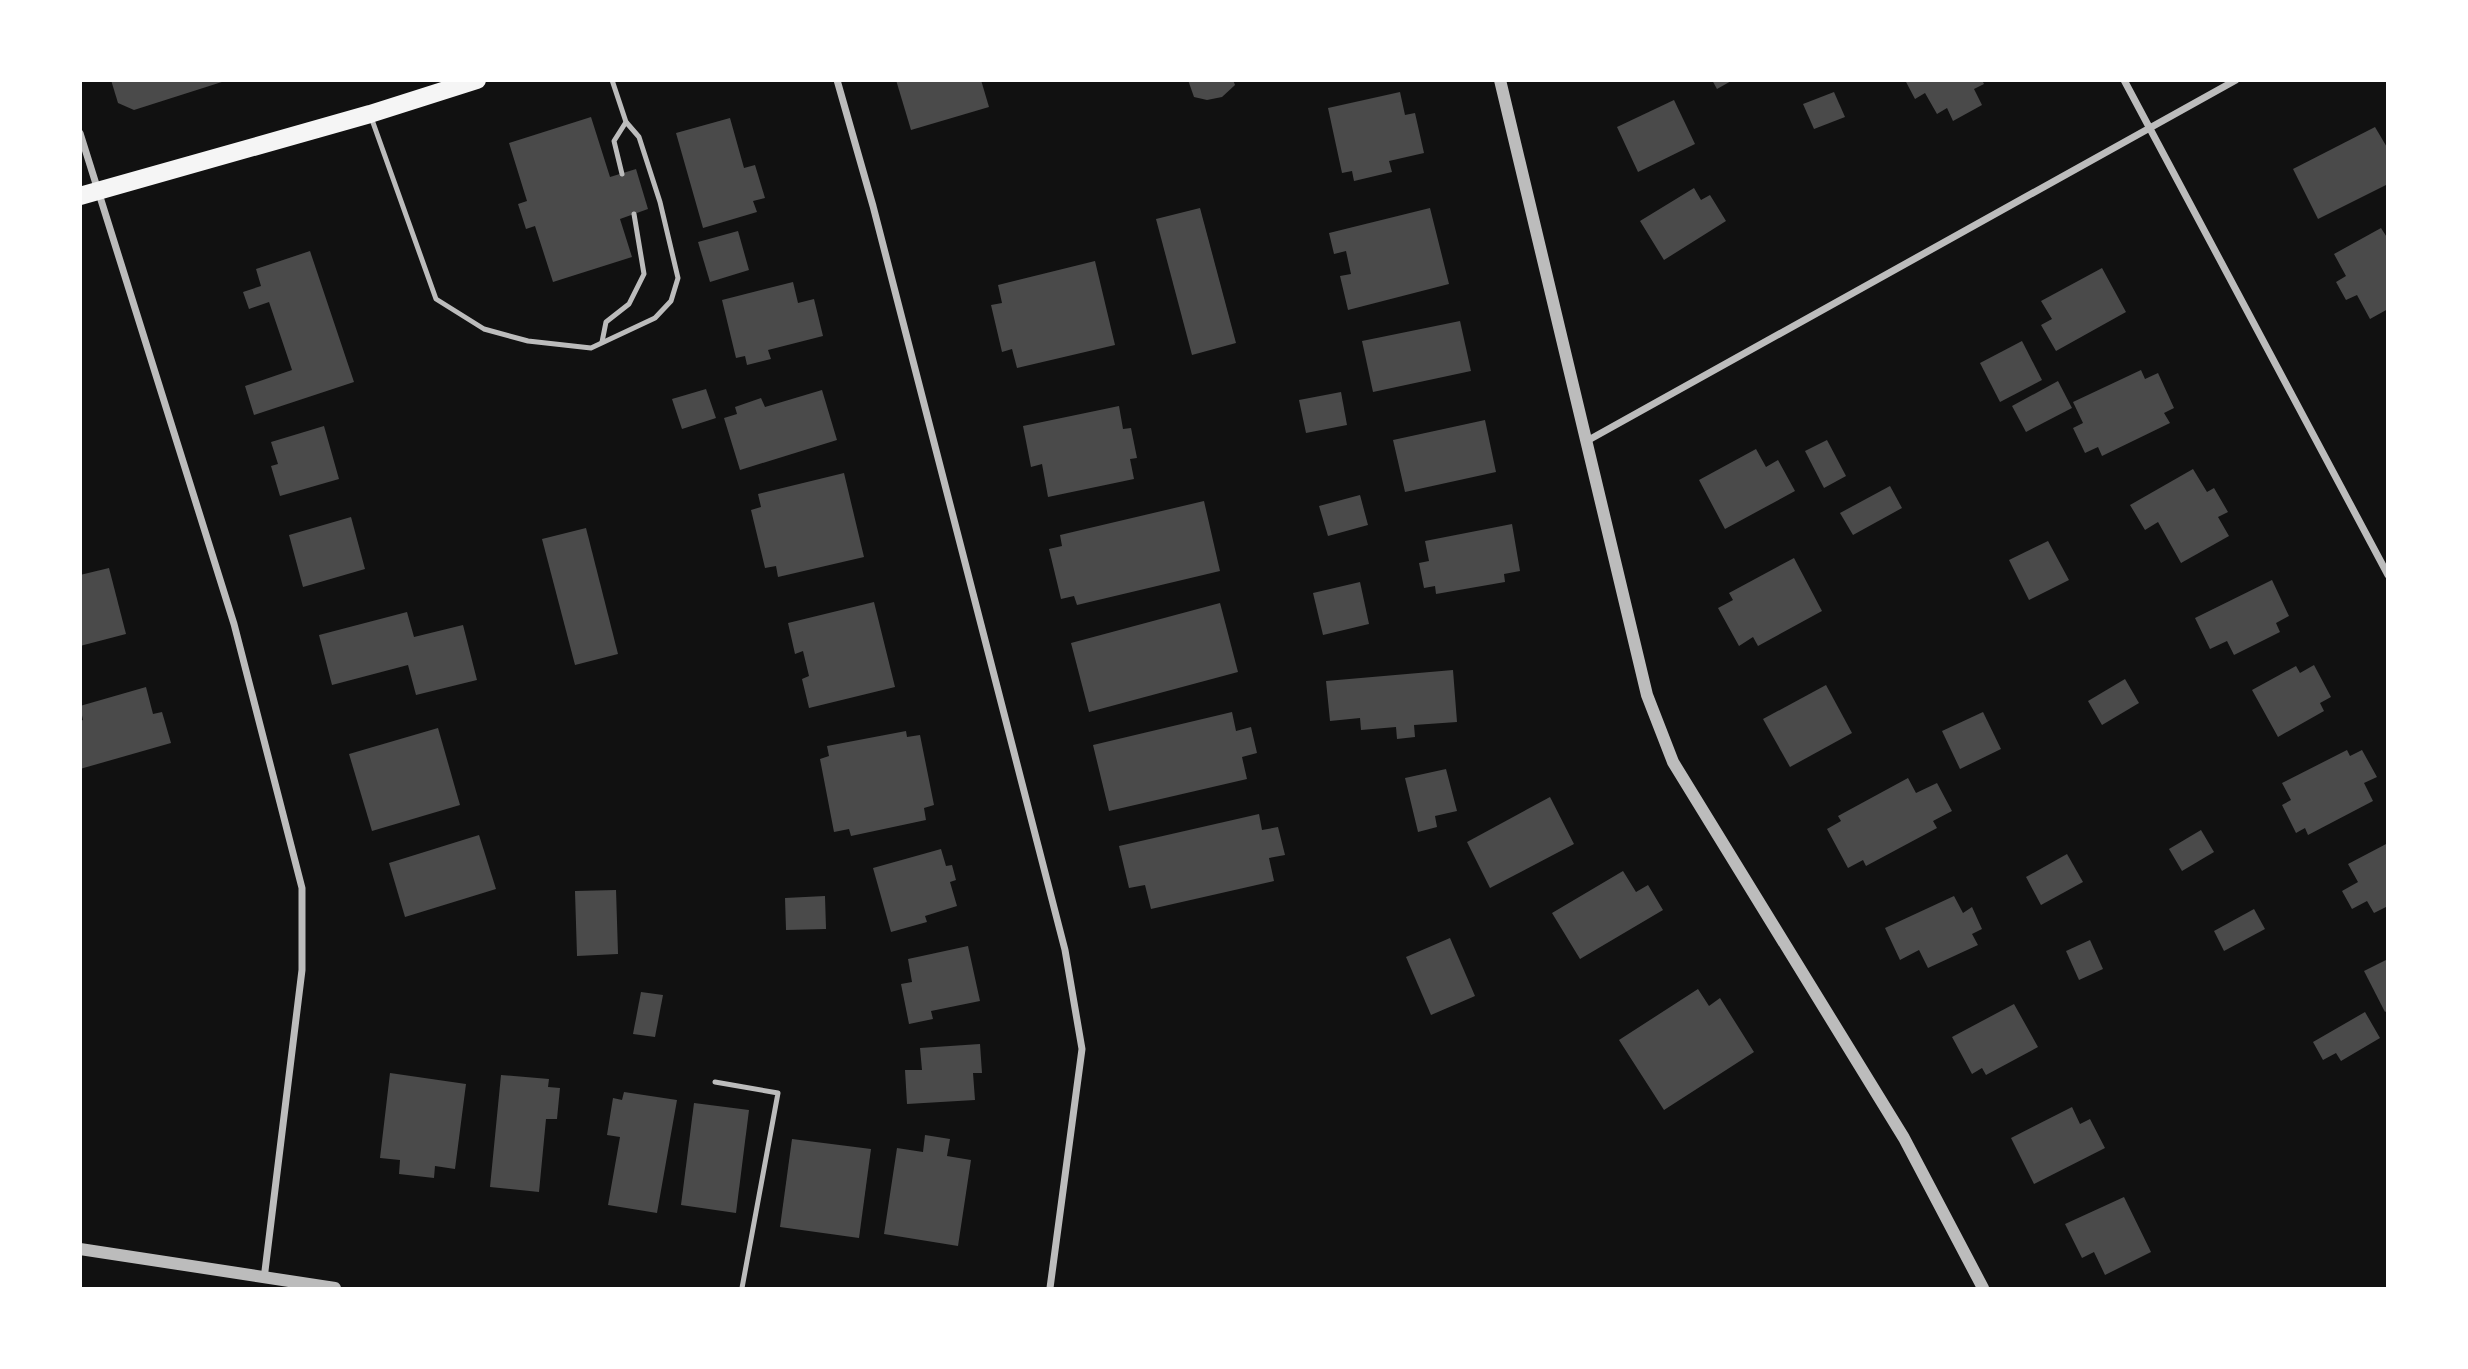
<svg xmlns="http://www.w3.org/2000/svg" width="2468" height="1369" font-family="'Roboto Serif',serif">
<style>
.building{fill:#4a4a4a}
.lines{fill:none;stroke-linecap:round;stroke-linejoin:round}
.service{stroke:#bcbcbc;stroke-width:5}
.minor{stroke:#bcbcbc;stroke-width:7}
.tertiary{stroke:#bcbcbc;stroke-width:12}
.primary{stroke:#f5f5f5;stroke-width:18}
</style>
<rect width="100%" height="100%" fill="#111"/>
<g class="building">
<path d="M 111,80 L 225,80 L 225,81 L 134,110 L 118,103 Z"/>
<path d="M 896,80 L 981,80 L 989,107 L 911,130 Z"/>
<path d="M 1188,80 L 1233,80 L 1235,85 L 1222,97 L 1207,100 L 1194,97 Z"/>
<path d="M 1712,80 L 1733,80 L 1717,89 Z"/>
<path d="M 1905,80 L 1982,80 L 1984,84 L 1974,89 L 1982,105 L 1953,121 L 1947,108 L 1937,114 L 1925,93 L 1915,99 Z"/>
<path d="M 1400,92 L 1405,115 L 1415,113 L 1424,153 L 1389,161 L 1392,172 L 1354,181 L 1352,171 L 1342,173 L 1328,108 Z"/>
<path d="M 1834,92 L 1845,117 L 1814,129 L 1803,104 Z"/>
<path d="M 1674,100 L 1695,144 L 1638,172 L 1617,127 Z"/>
<path d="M 591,117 L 610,177 L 636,169 L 648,209 L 620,219 L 632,257 L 553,282 L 535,226 L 526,229 L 518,204 L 527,201 L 509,143 Z"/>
<path d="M 730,118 L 744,168 L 755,165 L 765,198 L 753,201 L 757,212 L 703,228 L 676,133 Z"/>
<path d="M 2375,127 L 2388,149 L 2388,184 L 2318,219 L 2293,169 Z"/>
<path d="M 1694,188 L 1701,200 L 1710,195 L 1726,221 L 1664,260 L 1640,221 Z"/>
<path d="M 1200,208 L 1236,343 L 1192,355 L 1156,219 Z"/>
<path d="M 1430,208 L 1449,284 L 1348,310 L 1340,276 L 1351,274 L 1346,251 L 1334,254 L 1329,233 Z"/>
<path d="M 2381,228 L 2388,239 L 2388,309 L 2370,319 L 2357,295 L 2346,300 L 2336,282 L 2346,276 L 2334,254 Z"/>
<path d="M 738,231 L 749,270 L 710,282 L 698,242 Z"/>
<path d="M 310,251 L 354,382 L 254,415 L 245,386 L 292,370 L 269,302 L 249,309 L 243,292 L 261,286 L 256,269 Z"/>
<path d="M 1095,261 L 1115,345 L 1017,368 L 1012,349 L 1002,352 L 991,305 L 1002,303 L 998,285 Z"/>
<path d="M 2102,268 L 2126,312 L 2056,351 L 2041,325 L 2052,319 L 2041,301 Z"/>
<path d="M 793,282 L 798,303 L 814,299 L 823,336 L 768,350 L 771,359 L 747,365 L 745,356 L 736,358 L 722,300 Z"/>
<path d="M 1460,321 L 1471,371 L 1373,392 L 1362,341 Z"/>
<path d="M 2022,341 L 2042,380 L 2000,402 L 1980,363 Z"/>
<path d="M 2141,370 L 2145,379 L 2158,373 L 2174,408 L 2164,413 L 2170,423 L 2102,456 L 2098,447 L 2085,453 L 2073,428 L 2083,423 L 2073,402 Z"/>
<path d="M 2058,381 L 2072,408 L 2026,432 L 2012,406 Z"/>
<path d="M 706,389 L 716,418 L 682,429 L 672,399 Z"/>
<path d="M 822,390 L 837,440 L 740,470 L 724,418 L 737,414 L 735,407 L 761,398 L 765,407 Z"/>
<path d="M 1341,392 L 1347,425 L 1306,433 L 1299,400 Z"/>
<path d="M 1119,406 L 1123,429 L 1131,428 L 1137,458 L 1130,459 L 1134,479 L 1048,497 L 1042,464 L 1031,467 L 1023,426 Z"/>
<path d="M 1485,420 L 1496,472 L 1405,492 L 1393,440 Z"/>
<path d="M 324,426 L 339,479 L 280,496 L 271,466 L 278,464 L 271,442 Z"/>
<path d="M 1827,440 L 1846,476 L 1824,488 L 1805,451 Z"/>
<path d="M 1756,449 L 1766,467 L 1778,460 L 1795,491 L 1725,529 L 1699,480 Z"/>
<path d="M 2193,469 L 2207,492 L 2214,488 L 2228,512 L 2218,517 L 2229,536 L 2181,563 L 2158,522 L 2145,530 L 2130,505 Z"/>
<path d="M 844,473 L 864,557 L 778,577 L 776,566 L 765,568 L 751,510 L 761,507 L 758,494 Z"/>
<path d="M 1890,486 L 1902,508 L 1853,535 L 1840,513 Z"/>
<path d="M 1360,495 L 1368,525 L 1328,536 L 1319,506 Z"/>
<path d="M 1204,501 L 1220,571 L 1077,605 L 1074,596 L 1061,599 L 1049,549 L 1062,546 L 1060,535 Z"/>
<path d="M 351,517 L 365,569 L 303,587 L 289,535 Z"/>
<path d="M 1512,524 L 1520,571 L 1504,574 L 1505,582 L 1436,594 L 1435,586 L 1424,588 L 1419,563 L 1429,561 L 1425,541 Z"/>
<path d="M 586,528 L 618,654 L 575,665 L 542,539 Z"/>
<path d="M 2048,541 L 2069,580 L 2029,600 L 2009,560 Z"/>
<path d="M 1794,558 L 1822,611 L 1758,646 L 1753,637 L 1739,646 L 1718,608 L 1733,600 L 1729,593 Z"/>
<path d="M 109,568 L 126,634 L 80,646 L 80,575 Z"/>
<path d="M 2272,580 L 2289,616 L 2276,623 L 2280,632 L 2234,655 L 2227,641 L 2210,649 L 2195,618 Z"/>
<path d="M 1360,582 L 1369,624 L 1323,635 L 1313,593 Z"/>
<path d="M 874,602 L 895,687 L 809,708 L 802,679 L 809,676 L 803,651 L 795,654 L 788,623 Z"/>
<path d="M 1220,603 L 1238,672 L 1089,712 L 1071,643 Z"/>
<path d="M 407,612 L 414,637 L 463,625 L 477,680 L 416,695 L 408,665 L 332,685 L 319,635 Z"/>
<path d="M 2314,665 L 2331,697 L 2320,703 L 2324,711 L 2278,737 L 2252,690 L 2296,666 L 2300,673 Z"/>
<path d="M 1453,670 L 1457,722 L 1414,725 L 1415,737 L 1397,739 L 1396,727 L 1361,730 L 1360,718 L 1330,721 L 1326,681 Z"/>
<path d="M 2125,679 L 2139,703 L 2102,725 L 2088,701 Z"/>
<path d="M 1826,685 L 1852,733 L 1790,767 L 1763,719 Z"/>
<path d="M 146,687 L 153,714 L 162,712 L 171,743 L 80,769 L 80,721 L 83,720 L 80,706 Z"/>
<path d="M 1232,712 L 1236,731 L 1251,727 L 1257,753 L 1242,757 L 1247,779 L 1109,811 L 1093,745 Z"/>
<path d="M 1983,712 L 2001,749 L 1960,769 L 1942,731 Z"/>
<path d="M 438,728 L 460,805 L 372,831 L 349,754 Z"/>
<path d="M 906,731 L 907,737 L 920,735 L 934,805 L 924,808 L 926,820 L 851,836 L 849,829 L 834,832 L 820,759 L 829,756 L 827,746 Z"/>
<path d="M 2347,750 L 2350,756 L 2362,750 L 2377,777 L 2364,783 L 2373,801 L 2308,835 L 2305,828 L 2296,833 L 2282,805 L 2291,800 L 2282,783 Z"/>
<path d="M 1446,769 L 1457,811 L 1435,816 L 1437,827 L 1418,832 L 1405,778 Z"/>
<path d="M 1908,778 L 1916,793 L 1937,783 L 1952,811 L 1933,821 L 1937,828 L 1866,866 L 1863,860 L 1848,868 L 1827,829 L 1841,821 L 1838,816 Z"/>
<path d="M 1550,797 L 1574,844 L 1490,888 L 1467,842 Z"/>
<path d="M 1259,814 L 1262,830 L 1278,827 L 1285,855 L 1269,858 L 1274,881 L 1151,909 L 1145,885 L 1129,888 L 1119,846 Z"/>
<path d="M 2201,830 L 2214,852 L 2182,871 L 2169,849 Z"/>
<path d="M 479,835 L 496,889 L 405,917 L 389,863 Z"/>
<path d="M 2388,843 L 2388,906 L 2374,913 L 2367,901 L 2352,909 L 2342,891 L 2358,882 L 2348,864 Z"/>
<path d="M 941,849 L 946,866 L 952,865 L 956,880 L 950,882 L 957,906 L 925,916 L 927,922 L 891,932 L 873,868 Z"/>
<path d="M 2067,854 L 2083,882 L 2041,905 L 2026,877 Z"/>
<path d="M 1623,871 L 1636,892 L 1648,885 L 1663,910 L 1580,959 L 1552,913 Z"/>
<path d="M 616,890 L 618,954 L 577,956 L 575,891 Z"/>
<path d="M 825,896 L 826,929 L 786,930 L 785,898 Z"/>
<path d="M 1954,896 L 1963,913 L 1972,907 L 1982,929 L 1972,934 L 1978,945 L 1928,968 L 1919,950 L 1900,960 L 1885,928 Z"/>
<path d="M 2254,909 L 2265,929 L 2224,951 L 2214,931 Z"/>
<path d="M 1450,938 L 1475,996 L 1431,1015 L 1406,957 Z"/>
<path d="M 2090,940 L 2103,969 L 2079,980 L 2066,951 Z"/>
<path d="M 968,946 L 980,1001 L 931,1011 L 933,1019 L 909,1024 L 901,984 L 912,982 L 908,959 Z"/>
<path d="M 2388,959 L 2388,1010 L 2385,1012 L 2364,971 Z"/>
<path d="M 1698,989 L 1709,1006 L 1720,998 L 1754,1052 L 1664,1110 L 1619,1040 Z"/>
<path d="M 641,992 L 663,995 L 655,1037 L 633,1034 Z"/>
<path d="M 2014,1004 L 2038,1047 L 1986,1075 L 1982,1068 L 1972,1074 L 1952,1037 Z"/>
<path d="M 2365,1012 L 2380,1038 L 2341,1061 L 2336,1053 L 2323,1060 L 2313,1042 Z"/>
<path d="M 980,1044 L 982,1073 L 973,1073 L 975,1100 L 907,1104 L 905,1070 L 922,1070 L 920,1048 Z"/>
<path d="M 390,1073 L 466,1084 L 455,1169 L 435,1166 L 434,1178 L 399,1174 L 400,1160 L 380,1158 Z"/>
<path d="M 501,1075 L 549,1079 L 548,1087 L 560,1088 L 557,1119 L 546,1119 L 539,1192 L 490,1187 Z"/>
<path d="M 624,1092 L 677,1100 L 657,1213 L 608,1205 L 620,1137 L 607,1135 L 613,1098 L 622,1100 Z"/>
<path d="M 694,1103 L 749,1110 L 736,1213 L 681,1205 Z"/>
<path d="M 2072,1107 L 2080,1124 L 2090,1119 L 2105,1148 L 2034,1184 L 2011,1138 Z"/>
<path d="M 925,1135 L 950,1139 L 947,1156 L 971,1160 L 958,1246 L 884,1234 L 897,1148 L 923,1152 Z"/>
<path d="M 792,1139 L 871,1149 L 859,1238 L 780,1227 Z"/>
<path d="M 2124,1197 L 2151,1252 L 2105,1275 L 2094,1252 L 2082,1258 L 2065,1224 Z"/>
</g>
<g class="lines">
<g class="service">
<path d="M 371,117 L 436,299 L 484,329 L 528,341 L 591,348 L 655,318 L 671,301 L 678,278 L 660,202 L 639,137 L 626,122 L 612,80"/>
<path d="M 622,174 L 614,141 L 626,122"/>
<path d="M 602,342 L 606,322 L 629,304 L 644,274 L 634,214"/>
<path d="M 715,1082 L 778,1093 L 742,1288"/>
</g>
<g class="minor">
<path d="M 837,80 L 873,206 L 1065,950 L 1082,1049 L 1050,1288"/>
<path d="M 2124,80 L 2388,575"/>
<path d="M 80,133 L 234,624 L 302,888 L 302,970 L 264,1279"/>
<path d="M 1585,442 L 2236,80"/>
</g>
<g class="tertiary">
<path d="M 1500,80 L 1647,695 L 1673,762 L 1904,1138 L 1983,1288"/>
<path d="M 80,1249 L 335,1288"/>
</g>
<path class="primary" d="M 80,196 L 370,114 L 477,80"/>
</g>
<rect width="2468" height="1369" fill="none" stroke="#ffffff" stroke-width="164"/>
</svg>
